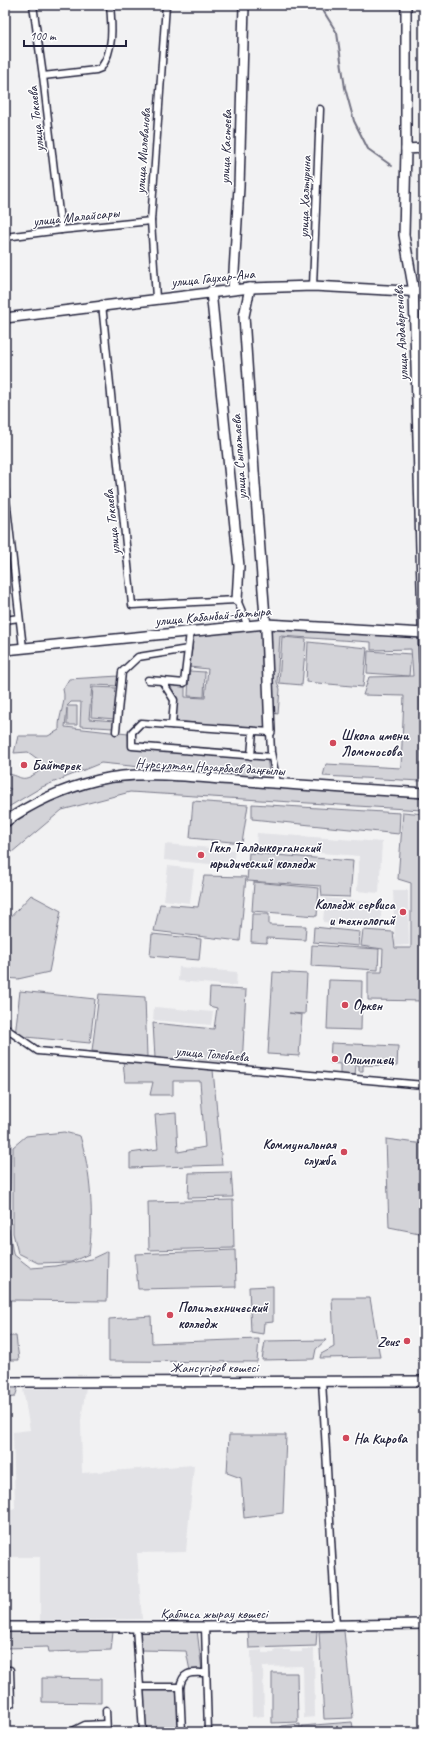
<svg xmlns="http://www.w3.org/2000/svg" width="429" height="1737" font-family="Caveat,sans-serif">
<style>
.built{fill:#e2e2e6}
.green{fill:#d3d3d8;stroke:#7a7a8a}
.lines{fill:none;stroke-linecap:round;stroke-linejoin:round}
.stream{stroke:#727282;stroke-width:2}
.street-casing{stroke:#22223b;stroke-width:9}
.secondary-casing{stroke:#22223b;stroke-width:12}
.street{stroke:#fff;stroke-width:6}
.secondary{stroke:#fff;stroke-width:9}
.poi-dot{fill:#d1495b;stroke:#fff;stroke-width:1.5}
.labels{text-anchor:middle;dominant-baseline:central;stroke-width:3;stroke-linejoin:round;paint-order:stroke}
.street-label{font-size:14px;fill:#22223b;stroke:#fff}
.poi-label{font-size:14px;font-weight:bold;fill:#22223b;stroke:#fff;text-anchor:start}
</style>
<rect width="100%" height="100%" fill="#f2f2f3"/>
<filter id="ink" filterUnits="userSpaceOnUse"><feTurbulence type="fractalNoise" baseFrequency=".025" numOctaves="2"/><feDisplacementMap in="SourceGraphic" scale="8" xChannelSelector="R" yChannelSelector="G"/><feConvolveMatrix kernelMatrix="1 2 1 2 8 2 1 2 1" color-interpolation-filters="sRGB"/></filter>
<g filter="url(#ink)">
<g class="built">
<path d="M 257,833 L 382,842 L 379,893 L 357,891 L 359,856 L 256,848 Z"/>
<path d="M 165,844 L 235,850 L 233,866 L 164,860 Z"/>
<path d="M 168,866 L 194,869 L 190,903 L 164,900 Z"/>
<path d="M 393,890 L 408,890 L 409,945 L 395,946 Z"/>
<path d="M 325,898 L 382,903 L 380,927 L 323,922 Z"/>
<path d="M 179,967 L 237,972 L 236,986 L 178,981 Z"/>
<path d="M 154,1007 L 213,1012 L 211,1025 L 153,1020 Z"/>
<path d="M 86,1387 L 81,1420 L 82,1473 L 194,1465 L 186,1552 L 137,1553 L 142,1619 L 40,1621 L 40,1557 L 5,1557 L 5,1511 L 15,1508 L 13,1432 L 30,1430 L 23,1389 Z"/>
<path d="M 302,1649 L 314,1649 L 315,1717 L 304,1718 L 303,1666 L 263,1667 L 264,1716 L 252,1717 L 251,1651 L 262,1650 L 262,1653 L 274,1653 L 275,1650 L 290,1650 L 290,1652 L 302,1652 Z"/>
</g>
<g class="green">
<path d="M 270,627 L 419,637 L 421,781 L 323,776 L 326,764 L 401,768 L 404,696 L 363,695 L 369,677 L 413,676 L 411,649 L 371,650 L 371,642 L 280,636 L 277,682 L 280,689 L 278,714 L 272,713 Z"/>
<path d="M 264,628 L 267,730 L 175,721 L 176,700 L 169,684 L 185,686 L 185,697 L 205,698 L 208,669 L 189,667 L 192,633 Z"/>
<path d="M 282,637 L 306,639 L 302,685 L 279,683 Z"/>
<path d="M 308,642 L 367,648 L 363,687 L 306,682 Z"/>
<path d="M 368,651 L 411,654 L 409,676 L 367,673 Z"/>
<path d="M 189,671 L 205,672 L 204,697 L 188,696 Z"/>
<path d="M 119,676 L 119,686 L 92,685 L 89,719 L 115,721 L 113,728 L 80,726 L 81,702 L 71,702 L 67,706 L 77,706 L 77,725 L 67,725 L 67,708 L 65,727 L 128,734 L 129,748 L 267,758 L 270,780 L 101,763 L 42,787 L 5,809 L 5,793 L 11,789 L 5,787 L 5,774 C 22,774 19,785 38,772 L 39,760 L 28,752 L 14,753 L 18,736 L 48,736 L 59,730 C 58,714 67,703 63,689 L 69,679 Z"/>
<path d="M 93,687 L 117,688 L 115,719 L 91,717 Z"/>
<path d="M 172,777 L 424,797 L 422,810 L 130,792 L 62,810 L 5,858 L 5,829 L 39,806 L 97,784 Z"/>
<path d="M 193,801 L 248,805 L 242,843 L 190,838 Z"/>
<path d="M 252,804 L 400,813 L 399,834 L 252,819 Z"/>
<path d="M 403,812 L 424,814 L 424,1001 L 368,1000 L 368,972 L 382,972 L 383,949 L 361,946 L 363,930 L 393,932 L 395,948 L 411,948 L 411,883 L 398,879 Z"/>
<path d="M 249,853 L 353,861 L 350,897 L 322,896 L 321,886 L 247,881 Z"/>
<path d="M 204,876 L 246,877 L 240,941 L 154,931 L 160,904 L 198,907 Z"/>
<path d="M 254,882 L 319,888 L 317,916 L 252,911 Z"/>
<path d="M 31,895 L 61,911 L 49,972 L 18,979 L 5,978 L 5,923 Z"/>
<path d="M 252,914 L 269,914 L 269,925 L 306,926 L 305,940 L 267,938 L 267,943 L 251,942 Z"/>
<path d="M 314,927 L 360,932 L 359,946 L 313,942 Z"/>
<path d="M 152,934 L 201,939 L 199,960 L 150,956 Z"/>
<path d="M 312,945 L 379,949 L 378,970 L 311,966 Z"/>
<path d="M 273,972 L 307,974 L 305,1014 L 289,1013 L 302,1015 L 299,1056 L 268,1054 Z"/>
<path d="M 329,980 L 362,981 L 361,1030 L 327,1029 Z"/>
<path d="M 210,988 L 246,990 L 242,1066 L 155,1058 L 153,1023 L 214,1029 L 217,1008 L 209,1006 Z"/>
<path d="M 20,991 L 95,999 L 90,1043 L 15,1036 Z"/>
<path d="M 99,994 L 145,997 L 147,1057 L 92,1051 Z"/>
<path d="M 331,1043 L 398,1046 L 397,1066 L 363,1065 L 363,1071 L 359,1071 L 359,1065 L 356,1065 L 355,1075 L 340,1074 L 340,1064 L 330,1063 Z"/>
<path d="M 123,1061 L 213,1070 L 222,1165 L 130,1168 L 130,1153 L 158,1149 L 155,1115 L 176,1113 L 178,1152 L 205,1147 L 200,1081 L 173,1081 L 173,1095 L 150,1095 L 153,1082 L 125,1082 Z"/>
<path d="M 64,1132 L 80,1136 C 91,1172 94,1217 89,1254 L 71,1262 L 38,1263 L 18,1253 L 13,1233 L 13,1147 L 26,1136 Z"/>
<path d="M 386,1139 L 424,1144 L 424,1234 L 389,1227 Z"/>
<path d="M 5,1142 L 11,1143 L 9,1225 L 5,1225 Z"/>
<path d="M 231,1172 L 233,1197 L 188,1198 L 189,1173 Z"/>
<path d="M 233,1200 L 234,1248 L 149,1250 L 148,1202 Z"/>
<path d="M 5,1229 L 9,1229 L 13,1254 L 31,1268 L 55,1266 L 91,1259 L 108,1251 L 107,1301 L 8,1300 L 7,1290 L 5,1290 Z"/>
<path d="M 235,1250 L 236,1287 L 138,1289 L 135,1254 Z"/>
<path d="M 273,1286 L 273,1322 L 264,1323 L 263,1334 L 251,1332 L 249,1287 Z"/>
<path d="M 332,1298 L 370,1298 L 380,1357 L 320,1358 L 321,1354 L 334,1347 Z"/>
<path d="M 151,1316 L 152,1343 L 259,1339 L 257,1362 L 109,1361 L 109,1319 Z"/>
<path d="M 5,1336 L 16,1336 L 19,1360 L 5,1360 Z"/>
<path d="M 326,1340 L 316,1349 L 314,1359 L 262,1360 L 265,1341 Z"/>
<path d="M 5,1388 L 18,1388 L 15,1397 L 5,1398 Z"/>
<path d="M 229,1435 L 286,1435 L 283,1513 L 244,1518 L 241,1478 L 227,1473 Z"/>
<path d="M 139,1630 L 197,1630 L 202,1671 L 190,1671 L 186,1651 L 141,1650 Z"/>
<path d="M 248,1630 L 317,1630 L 316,1646 L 249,1648 Z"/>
<path d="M 5,1631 L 113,1632 L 111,1650 L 49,1652 L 48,1647 L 5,1648 Z"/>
<path d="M 344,1631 L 353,1718 L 324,1719 L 319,1632 Z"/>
<path d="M 5,1673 L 7,1673 L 8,1702 L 5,1702 Z"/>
<path d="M 272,1673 L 297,1673 L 298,1722 L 272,1723 Z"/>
<path d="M 42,1678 L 101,1679 L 101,1703 L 42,1702 Z"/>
<path d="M 143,1690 L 177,1690 L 179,1732 L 145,1732 Z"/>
<path d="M 352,1722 L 354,1732 L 302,1732 L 302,1726 Z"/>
<path d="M 300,1724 L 300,1732 L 281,1732 L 281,1726 Z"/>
</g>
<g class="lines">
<path class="stream" d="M 316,5 L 324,12 L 337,33 L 345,88 L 354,121 L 368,149 L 392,166"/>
<g class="street-casing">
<g id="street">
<path d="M 33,5 L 43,76 L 61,230"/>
<path d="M 43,76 L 96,70 L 101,68 C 114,50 112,26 110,5"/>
<path d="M 5,237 L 61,230 L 151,221"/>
<path d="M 313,286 L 320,109"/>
<path d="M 156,298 L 151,221 L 166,5"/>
<path d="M 102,304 L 132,605 L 237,600 L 248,626"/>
<path d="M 5,490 L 23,648"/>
<path d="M 5,620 L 19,618"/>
<path d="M 148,680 L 162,681"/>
<path d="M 172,725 L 174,700 L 162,681 L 184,683 L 190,632"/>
<path d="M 116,731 L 122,672 L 138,657 L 188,649"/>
<path d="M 251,756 L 253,731"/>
<path d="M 272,757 L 132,746 L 132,732 L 141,723 L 270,732 L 271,752 L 277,783"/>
<path d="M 5,1028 L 38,1051 L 424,1085"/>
<path d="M 322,1381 L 336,1626"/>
<path d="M 136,1627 L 143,1732"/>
<path d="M 205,1627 L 208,1732"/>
<path d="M 5,1671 L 10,1670 L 11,1704 L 5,1704"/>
<path d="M 140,1687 L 180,1687 L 182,1732"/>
<path d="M 180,1687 C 183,1670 193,1673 206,1673"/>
<path d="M 106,1710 L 107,1732"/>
<path d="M 71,1732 L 85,1725 L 106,1724"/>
</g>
</g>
<g class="secondary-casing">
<g id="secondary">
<path d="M 406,5 L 406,149 L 404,235 L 414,292 L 424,660"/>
<path d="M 406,149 L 424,148"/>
<path d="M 250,288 L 244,316 L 254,471 L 266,630 L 270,732"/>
<path d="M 233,289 L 239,187 L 244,5"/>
<path d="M 211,291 L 239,566 L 237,600"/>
<path d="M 5,318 L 250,288 L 313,286 L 424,292"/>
<path d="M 5,650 L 266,624 L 424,633"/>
<path d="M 5,822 C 33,802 65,788 98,780 C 142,770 190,777 234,780 C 297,785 361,789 424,793"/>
<path d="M 5,1382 L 424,1381"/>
<path d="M 5,1627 L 205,1627 L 424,1624"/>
</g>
</g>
<use href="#street" class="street"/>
<use href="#secondary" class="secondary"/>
</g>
</g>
<g class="poi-dot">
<circle cx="333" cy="743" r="4"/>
<circle cx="24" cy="765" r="4"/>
<circle cx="201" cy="855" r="4"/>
<circle cx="403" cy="912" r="4"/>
<circle cx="345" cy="1005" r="4"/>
<circle cx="335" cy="1059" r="4"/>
<circle cx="344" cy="1152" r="4"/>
<circle cx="170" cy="1315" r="4"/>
<circle cx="407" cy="1341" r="4"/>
<circle cx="346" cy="1438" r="4"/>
</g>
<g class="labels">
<g class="street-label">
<text transform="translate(36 119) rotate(-96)">улица Токаева</text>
<text transform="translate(226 147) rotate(-88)">улица Кастеева</text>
<text transform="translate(143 151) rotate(-86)">улица Милованова</text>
<text transform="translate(305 197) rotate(-88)">улица Халтурина</text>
<text transform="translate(76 217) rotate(-6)">улица Малайсары</text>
<text transform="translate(213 278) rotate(-6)">улица Гаухар-Ана</text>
<text transform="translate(401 333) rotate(-93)">улица Алдабергенова</text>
<text transform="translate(239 457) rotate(-94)">улица Сыпатаева</text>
<text transform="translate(112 522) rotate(-96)">улица Токаева</text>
<text transform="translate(213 616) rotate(-5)">улица Кабанбай-батыра</text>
<text transform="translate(210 767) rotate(3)">Нұрсұлтан Назарбаев даңғылы</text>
<text transform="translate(212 1054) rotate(5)">улица Толебаева</text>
<text x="214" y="1367">Жансүгіров көшесі</text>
<text x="214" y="1613">Қаблиса жырау көшесі</text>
</g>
<g class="poi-label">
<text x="341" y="735">Школа имени<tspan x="341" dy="16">Ломоносова</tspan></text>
<text x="32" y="765">Байтерек</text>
<text x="209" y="847">Гккп Талдыкорганский<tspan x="209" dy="16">юридический колледж</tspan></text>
<text x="395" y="904" text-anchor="end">Колледж сервиса<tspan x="395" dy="16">и технологий</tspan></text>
<text x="353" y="1005">Оркен</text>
<text x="343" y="1059">Олимпиец</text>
<text x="336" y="1144" text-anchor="end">Коммунальная<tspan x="336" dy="16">служба</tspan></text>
<text x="178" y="1307">Политехнический<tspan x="178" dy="16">колледж</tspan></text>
<text x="399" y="1341" text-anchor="end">Zeus</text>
<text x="354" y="1438">На Кирова</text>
</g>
</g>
<rect width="429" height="1737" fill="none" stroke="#fff" stroke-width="20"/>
<rect x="10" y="10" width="409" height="1717" fill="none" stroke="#22223b" stroke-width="1.5" filter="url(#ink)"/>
<path d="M24 40v6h102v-6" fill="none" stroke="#22223b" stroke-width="2"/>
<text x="30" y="40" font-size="12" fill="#22223b" stroke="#ffffff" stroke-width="3" paint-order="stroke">100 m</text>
</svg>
